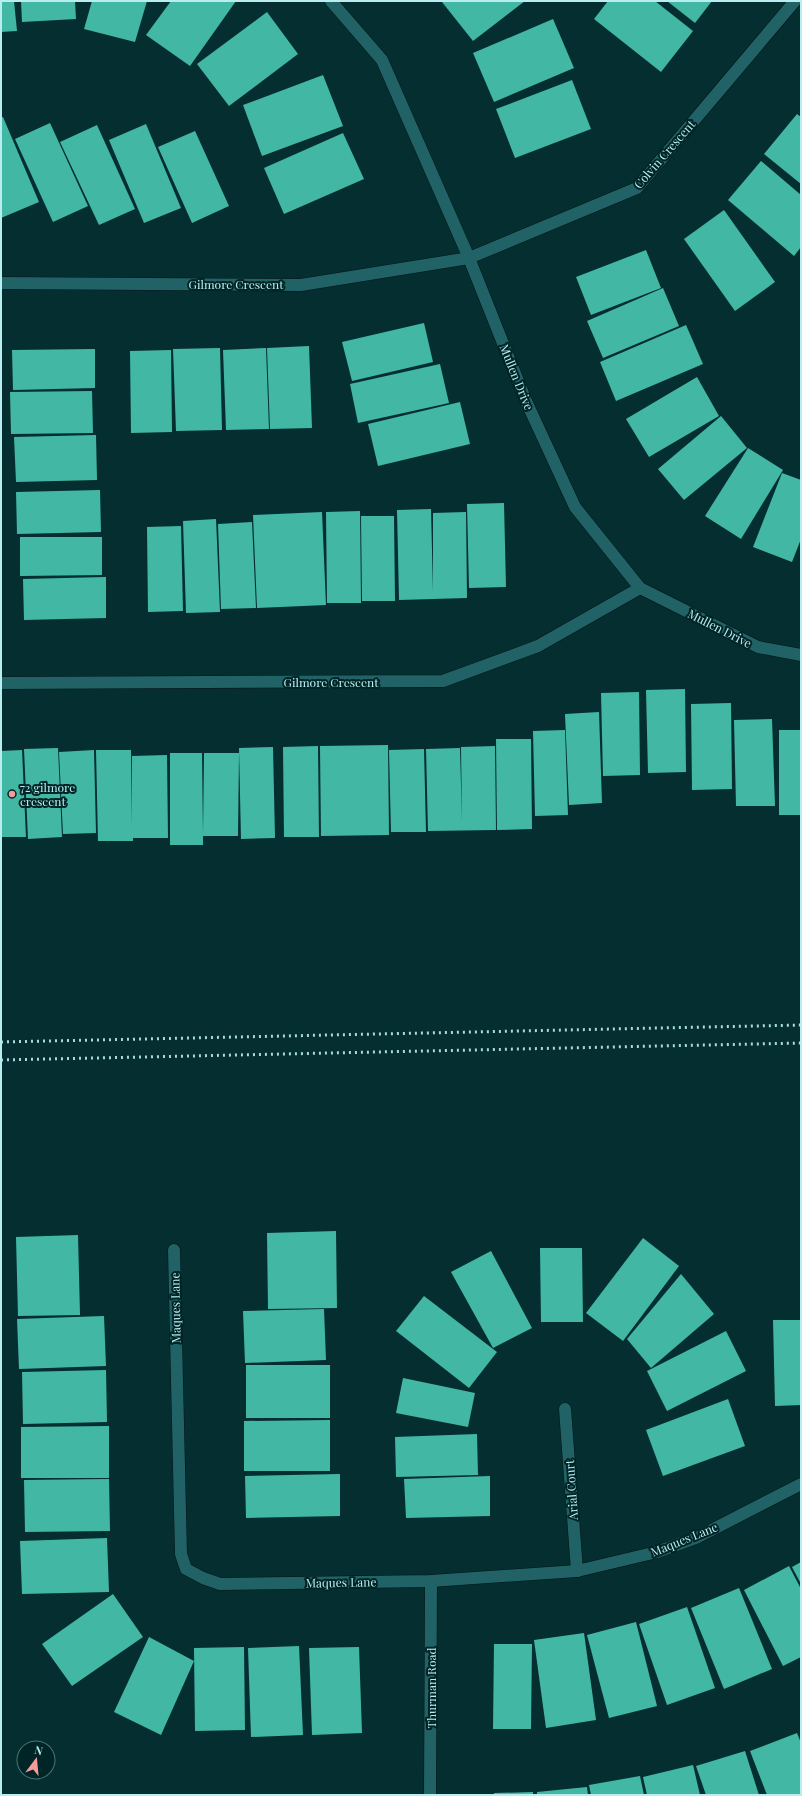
<svg xmlns="http://www.w3.org/2000/svg" width="802" height="1796" font-family="'Playfair Display',serif">
<style>
.building{fill:#42b8a4}
.lines{fill:none;stroke-linecap:round;stroke-linejoin:round}
.street-casing{stroke:#051415;stroke-width:13}
.secondary-casing{stroke:#051415;stroke-width:13}
.street{stroke:#206265;stroke-width:12}
.secondary{stroke:#206265;stroke-width:12}
.rail{stroke:#a7dbdd;stroke-width:3;stroke-dasharray:2 4;stroke-linecap:butt}
.poi-dot{fill:#f59b9b;stroke:#002527;stroke-width:1.5}
.labels{text-anchor:middle;dominant-baseline:central;stroke-width:4;stroke-linejoin:round;paint-order:stroke}
.street-label{font-size:12px;fill:#b9eef0;stroke:#002527}
.poi-label{font-size:12px;fill:#b9eef0;stroke:#002527;text-anchor:start}
</style>
<rect width="100%" height="100%" fill="#052e31"/>
<g class="building">
<path d="M 1,1 L 14,1 L 17,31 L 1,32 Z"/>
<path d="M 21,1 L 75,1 L 76,19 L 22,22 Z"/>
<path d="M 92,1 L 147,1 L 135,42 L 84,29 Z"/>
<path d="M 171,1 L 236,1 L 190,66 L 146,35 Z"/>
<path d="M 443,1 L 525,1 L 473,41 L 442,2 Z"/>
<path d="M 608,1 L 655,1 L 693,31 L 661,72 L 594,19 Z"/>
<path d="M 667,1 L 712,1 L 695,23 Z"/>
<path d="M 267,12 L 298,54 L 229,106 L 197,64 Z"/>
<path d="M 553,19 L 574,68 L 494,102 L 473,53 Z"/>
<path d="M 323,75 L 343,126 L 262,156 L 243,105 Z"/>
<path d="M 572,80 L 591,129 L 515,158 L 496,109 Z"/>
<path d="M 797,114 L 801,117 L 801,184 L 764,154 Z"/>
<path d="M 3,117 L 39,202 L 1,218 L 1,118 Z"/>
<path d="M 50,123 L 88,206 L 53,222 L 15,139 Z"/>
<path d="M 146,124 L 181,208 L 144,223 L 109,140 Z"/>
<path d="M 97,125 L 135,209 L 99,225 L 60,142 Z"/>
<path d="M 195,131 L 229,206 L 192,223 L 158,147 Z"/>
<path d="M 343,133 L 364,179 L 284,214 L 264,168 Z"/>
<path d="M 761,161 L 801,195 L 801,247 L 794,256 L 728,200 Z"/>
<path d="M 724,210 L 775,282 L 735,311 L 684,239 Z"/>
<path d="M 646,250 L 661,288 L 591,315 L 576,277 Z"/>
<path d="M 663,288 L 679,326 L 603,358 L 587,321 Z"/>
<path d="M 424,323 L 433,362 L 352,381 L 342,342 Z"/>
<path d="M 686,325 L 703,364 L 616,401 L 600,362 Z"/>
<path d="M 309,346 L 312,428 L 270,429 L 267,348 Z"/>
<path d="M 220,348 L 222,430 L 176,431 L 173,349 Z"/>
<path d="M 266,348 L 269,429 L 226,430 L 223,350 Z"/>
<path d="M 95,349 L 95,388 L 13,390 L 12,350 Z"/>
<path d="M 171,350 L 172,432 L 131,433 L 130,351 Z"/>
<path d="M 440,364 L 449,403 L 358,423 L 350,384 Z"/>
<path d="M 697,377 L 719,416 L 649,457 L 626,419 Z"/>
<path d="M 92,391 L 93,433 L 11,434 L 10,392 Z"/>
<path d="M 460,402 L 470,444 L 378,466 L 368,424 Z"/>
<path d="M 721,416 L 747,448 L 684,500 L 658,469 Z"/>
<path d="M 96,435 L 97,480 L 16,482 L 14,437 Z"/>
<path d="M 748,448 L 783,470 L 741,539 L 705,516 Z"/>
<path d="M 782,473 L 801,480 L 801,539 L 792,562 L 753,547 Z"/>
<path d="M 100,490 L 101,532 L 17,534 L 16,492 Z"/>
<path d="M 504,503 L 506,587 L 469,588 L 467,504 Z"/>
<path d="M 431,509 L 433,592 L 433,513 L 466,512 L 467,598 L 399,600 L 397,510 Z"/>
<path d="M 360,511 L 361,603 L 327,603 L 326,512 Z"/>
<path d="M 322,512 L 326,605 L 257,608 L 253,515 Z"/>
<path d="M 361,516 L 394,516 L 395,601 L 362,601 Z"/>
<path d="M 216,519 L 220,612 L 186,613 L 183,521 Z"/>
<path d="M 252,522 L 256,608 L 221,609 L 218,524 Z"/>
<path d="M 181,526 L 183,611 L 148,612 L 147,527 Z"/>
<path d="M 20,537 L 102,537 L 102,575 L 20,576 Z"/>
<path d="M 106,577 L 106,618 L 24,620 L 23,579 Z"/>
<path d="M 685,689 L 686,772 L 648,773 L 646,690 Z"/>
<path d="M 639,692 L 640,775 L 603,776 L 601,693 Z"/>
<path d="M 731,703 L 732,789 L 692,790 L 691,704 Z"/>
<path d="M 599,712 L 602,803 L 569,805 L 565,714 Z"/>
<path d="M 772,719 L 775,806 L 736,806 L 734,720 Z"/>
<path d="M 565,730 L 568,815 L 535,816 L 533,731 Z"/>
<rect x="779" y="730" width="22" height="85"/>
<path d="M 496,739 L 531,739 L 532,829 L 497,830 Z"/>
<path d="M 388,745 L 389,835 L 321,836 L 320,746 Z"/>
<path d="M 318,746 L 319,837 L 284,837 L 283,747 Z"/>
<path d="M 495,746 L 496,830 L 428,831 L 426,749 L 460,748 L 462,822 L 461,747 Z"/>
<path d="M 273,747 L 275,838 L 241,839 L 239,748 Z"/>
<path d="M 58,748 L 62,837 L 28,839 L 24,749 Z"/>
<path d="M 424,749 L 426,832 L 391,832 L 389,750 Z"/>
<path d="M 22,750 L 26,837 L 1,837 L 1,751 Z"/>
<path d="M 94,750 L 96,833 L 63,834 L 59,752 Z"/>
<path d="M 96,750 L 131,750 L 132,824 L 132,756 L 167,755 L 168,838 L 133,838 L 133,841 L 98,841 Z"/>
<path d="M 170,753 L 202,753 L 203,835 L 204,753 L 239,753 L 238,836 L 203,836 L 203,845 L 170,845 Z"/>
<path d="M 336,1231 L 337,1308 L 268,1309 L 267,1233 Z"/>
<path d="M 78,1235 L 80,1315 L 18,1316 L 16,1237 Z"/>
<path d="M 643,1238 L 679,1266 L 623,1341 L 586,1313 Z"/>
<path d="M 540,1248 L 582,1248 L 583,1322 L 541,1322 Z"/>
<path d="M 491,1251 L 532,1328 L 493,1348 L 451,1272 Z"/>
<path d="M 681,1274 L 714,1314 L 651,1368 L 627,1339 Z"/>
<path d="M 424,1296 L 497,1352 L 469,1388 L 396,1331 Z"/>
<path d="M 324,1309 L 326,1360 L 245,1363 L 243,1311 Z"/>
<path d="M 104,1316 L 106,1366 L 19,1369 L 17,1319 Z"/>
<path d="M 773,1320 L 801,1320 L 801,1405 L 775,1406 Z"/>
<path d="M 726,1331 L 746,1371 L 667,1411 L 647,1371 Z"/>
<rect x="246" y="1365" width="84" height="53"/>
<path d="M 106,1370 L 107,1422 L 23,1424 L 22,1372 Z"/>
<path d="M 403,1378 L 475,1393 L 468,1427 L 396,1413 Z"/>
<path d="M 728,1399 L 745,1446 L 663,1476 L 646,1430 Z"/>
<path d="M 330,1420 L 330,1471 L 244,1471 L 244,1421 Z"/>
<path d="M 109,1426 L 109,1478 L 21,1478 L 21,1427 Z"/>
<path d="M 477,1434 L 478,1475 L 396,1477 L 395,1437 Z"/>
<path d="M 340,1474 L 340,1516 L 246,1518 L 245,1476 Z"/>
<path d="M 490,1476 L 490,1516 L 406,1518 L 404,1479 Z"/>
<path d="M 109,1479 L 110,1531 L 25,1532 L 24,1480 Z"/>
<path d="M 107,1538 L 109,1592 L 22,1594 L 20,1541 Z"/>
<path d="M 801,1562 L 801,1584 L 792,1567 Z"/>
<path d="M 789,1566 L 801,1589 L 801,1657 L 783,1666 L 744,1590 Z"/>
<path d="M 739,1588 L 772,1669 L 724,1689 L 691,1608 Z"/>
<path d="M 113,1594 L 143,1637 L 72,1686 L 42,1644 Z"/>
<path d="M 687,1607 L 715,1688 L 667,1705 L 639,1624 Z"/>
<path d="M 636,1622 L 657,1706 L 609,1718 L 587,1635 Z"/>
<path d="M 584,1633 L 596,1720 L 546,1728 L 534,1640 Z"/>
<path d="M 149,1637 L 194,1661 L 161,1735 L 114,1712 Z"/>
<path d="M 494,1644 L 532,1644 L 531,1729 L 493,1729 Z"/>
<path d="M 299,1646 L 303,1735 L 251,1737 L 248,1648 Z"/>
<path d="M 244,1647 L 245,1730 L 195,1731 L 194,1648 Z"/>
<path d="M 359,1647 L 362,1733 L 312,1735 L 309,1648 Z"/>
<path d="M 797,1733 L 801,1743 L 801,1795 L 767,1795 L 750,1751 Z"/>
<path d="M 745,1751 L 759,1795 L 706,1795 L 696,1766 Z"/>
<path d="M 693,1765 L 700,1795 L 647,1795 L 643,1777 Z"/>
<path d="M 640,1776 L 644,1795 L 591,1795 L 589,1785 Z"/>
<path d="M 587,1787 L 588,1795 L 537,1795 L 537,1792 Z"/>
<path d="M 533,1792 L 533,1795 L 494,1795 L 494,1793 Z"/>
</g>
<g class="lines">
<g class="street-casing">
<g id="street">
<path d="M 1,283 L 301,285 L 469,258 L 637,188 L 795,1"/>
<path d="M 1,683 L 443,681 L 538,646 L 640,588"/>
<path d="M 174,1250 L 181,1554 L 186,1569 L 203,1578 L 220,1584 L 431,1581 L 577,1571 L 657,1552 L 698,1537 L 801,1484"/>
<path d="M 565,1409 L 577,1571"/>
<path d="M 430,1795 L 431,1581"/>
</g>
</g>
<g class="secondary-casing">
<path id="secondary" d="M 331,1 L 382,60 L 469,258 L 526,401 L 575,507 L 640,588 L 758,647 L 801,655"/>
</g>
<use href="#street" class="street"/>
<use href="#secondary" class="secondary"/>
<g class="rail">
<path d="M 1,1042 L 801,1025"/>
<path d="M 1,1060 L 801,1043"/>
</g>
</g>
<circle class="poi-dot" cx="12" cy="794" r="4"/>
<g class="labels">
<g class="street-label">
<text transform="translate(664 154) rotate(-49)">Colvin Crescent</text>
<text x="236" y="284">Gilmore Crescent</text>
<text transform="translate(517 377) rotate(68)">Mullen Drive</text>
<text transform="translate(720 628) rotate(27)">Mullen Drive</text>
<text x="331" y="682">Gilmore Crescent</text>
<text transform="translate(175 1308) rotate(-91)">Maques Lane</text>
<text transform="translate(571 1490) rotate(-94)">Arial Court</text>
<text transform="translate(684 1539) rotate(-22)">Maques Lane</text>
<text transform="translate(341 1582) rotate(-1)">Maques Lane</text>
<text transform="translate(431 1688) rotate(-90)">Thurman Road</text>
</g>
<g class="poi-label">
<text x="20" y="787">72 gilmore<tspan x="20" dy="14">crescent</tspan></text>
</g>
</g>
<rect width="802" height="1796" fill="none" stroke="#b9eef0" stroke-width="4"/>
<g transform="translate(36 1760) rotate(16)"><circle r="19" fill="#002527" stroke="#4a7577"/>
<path d="M0-3L7 15L0 10L-7 15Z" fill="#f59b9b"/>
<text y="-6" font-size="11" font-weight="bold" text-anchor="middle" fill="#b9eef0">N</text>
</g>
</svg>
